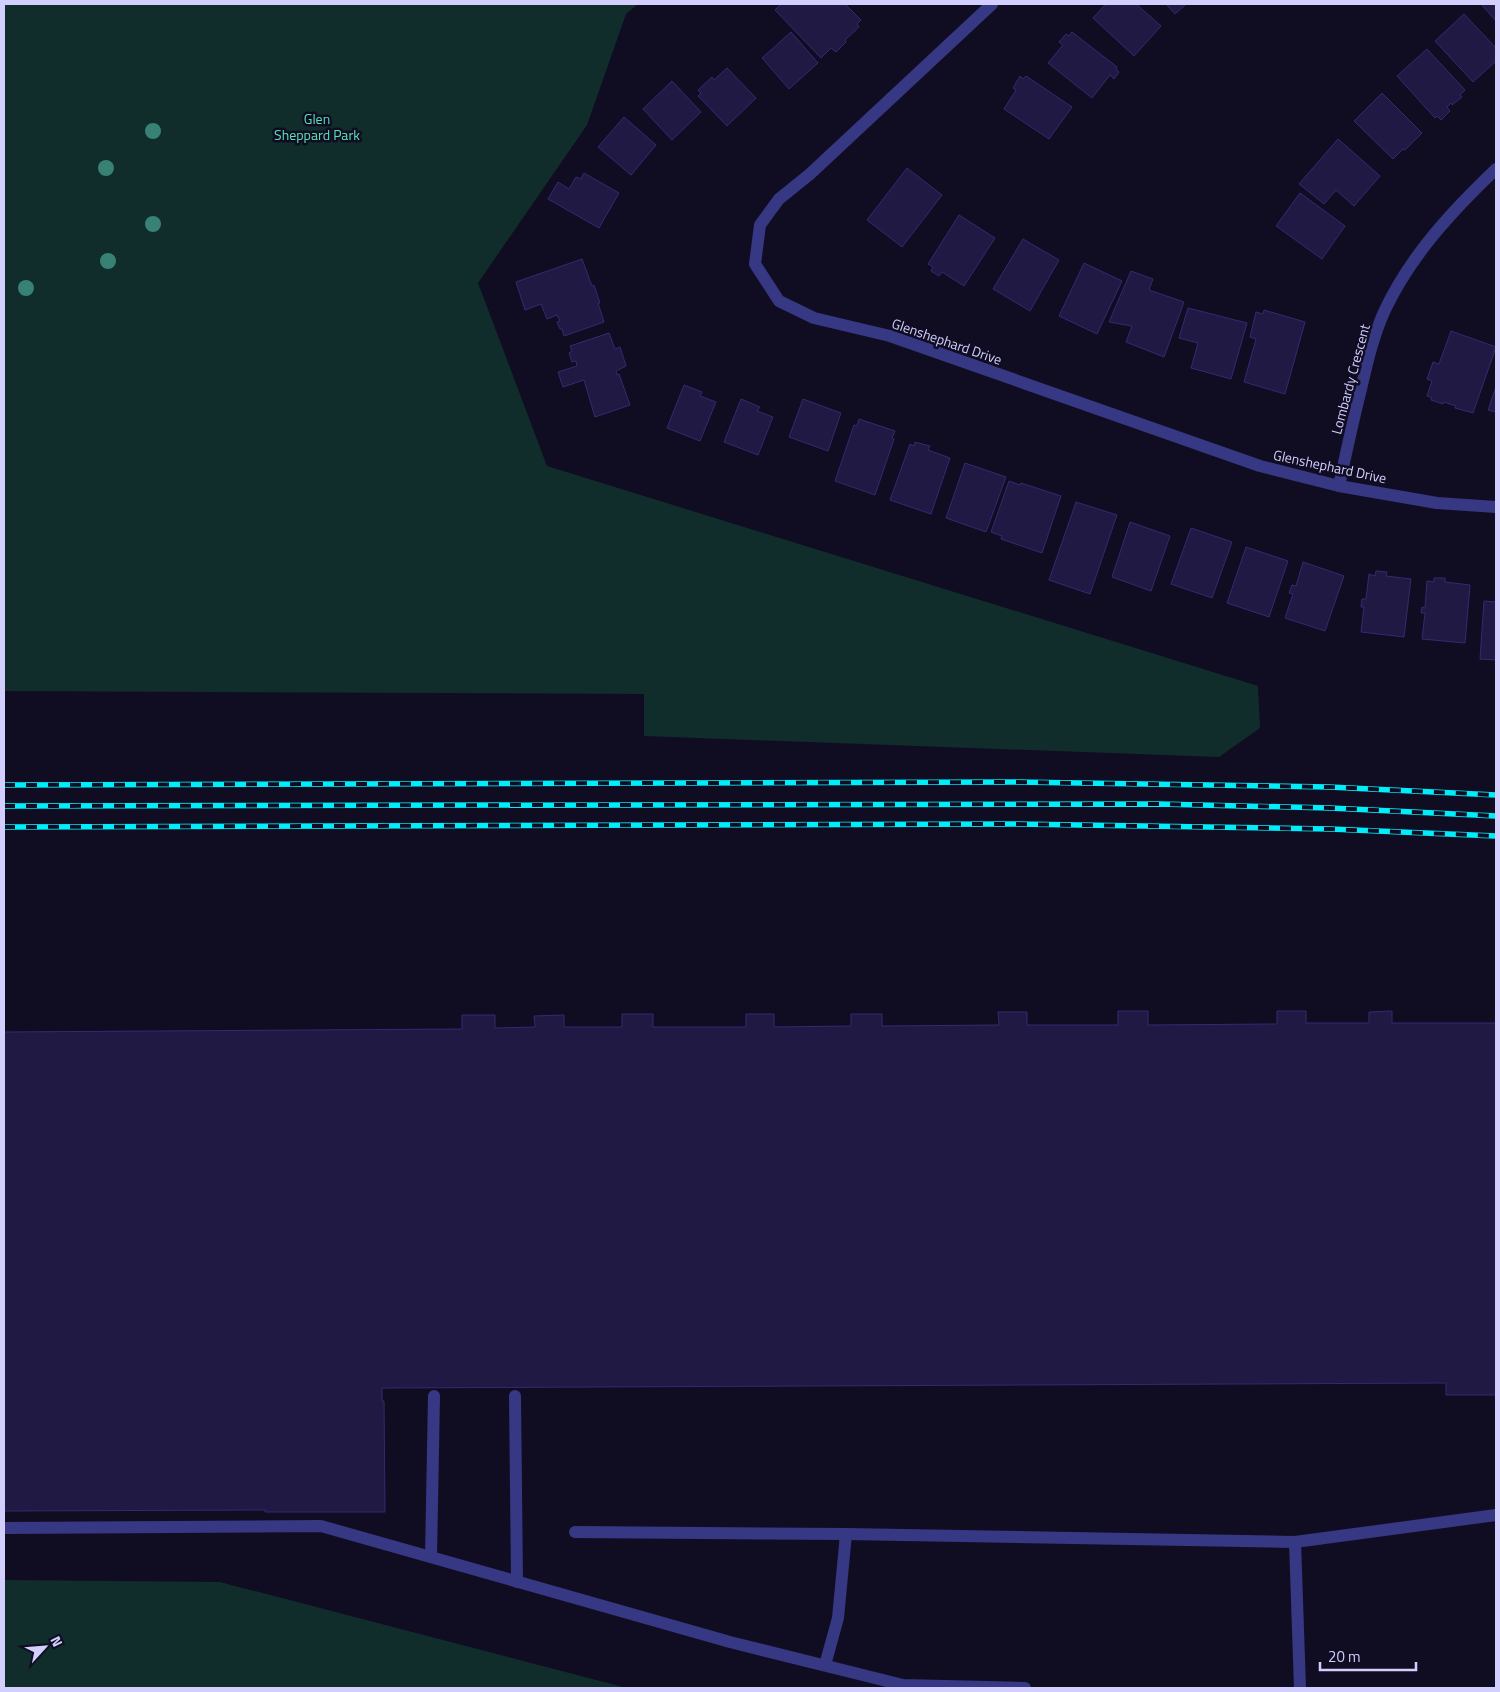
<svg xmlns="http://www.w3.org/2000/svg" width="1500" height="1692" font-family="'Titillium Web',sans-serif">
<style>
.green{fill:#102d2b}
.building{fill:#1f1944;stroke:#342a71}
.lines{fill:none;stroke-linecap:round;stroke-linejoin:round}
.minor{stroke:#373883;stroke-width:12}
.rail-casing{stroke:#00eefa;stroke-width:5.5}
.rail{stroke:#100d23;stroke-width:4;stroke-dasharray:11;stroke-linecap:butt}
.tree{fill:#388275}
.labels{text-anchor:middle;dominant-baseline:central;stroke-width:5;stroke-linejoin:round;paint-order:stroke}
.park-label{font-size:14px;fill:#58e2b8;stroke:#100d23}
.street-label{font-size:14px;fill:#d2cfff;stroke:#100d23}
</style>
<rect width="100%" height="100%" fill="#100d23"/>
<g class="green">
<path d="M 4,4 L 638,4 L 626,14 L 587,125 L 478,283 L 547,466 L 1258,686 L 1260,728 L 1219,757 L 644,736 L 644,694 L 4,691 Z"/>
<path d="M 4,1580 L 220,1582 L 627,1688 L 4,1688 Z"/>
</g>
<g class="building">
<path d="M 781,4 L 845,4 L 861,20 L 857,24 L 859,27 L 845,40 L 846,42 L 836,52 L 831,48 L 821,58 L 775,10 Z"/>
<path d="M 1106,4 L 1136,4 L 1161,26 L 1134,56 L 1093,18 Z"/>
<path d="M 1166,4 L 1186,4 L 1175,14 Z"/>
<path d="M 1481,4 L 1496,4 L 1496,21 Z"/>
<path d="M 1464,14 L 1496,48 L 1496,61 L 1473,82 L 1435,41 Z"/>
<path d="M 791,32 L 818,63 L 789,89 L 762,58 Z"/>
<path d="M 1072,32 L 1117,67 L 1116,69 L 1119,72 L 1114,79 L 1110,75 L 1092,98 L 1048,63 L 1063,45 L 1059,42 L 1066,34 L 1069,36 Z"/>
<path d="M 1427,49 L 1465,90 L 1460,95 L 1462,97 L 1452,105 L 1451,103 L 1447,107 L 1450,111 L 1441,120 L 1437,116 L 1435,118 L 1397,76 Z"/>
<path d="M 727,68 L 756,98 L 727,126 L 698,96 L 701,93 L 698,90 L 712,77 L 714,80 Z"/>
<path d="M 1020,76 L 1023,79 L 1026,76 L 1072,107 L 1049,139 L 1004,109 L 1016,90 L 1013,88 Z"/>
<path d="M 672,81 L 701,112 L 672,140 L 643,109 Z"/>
<path d="M 1382,93 L 1422,133 L 1405,150 L 1403,149 L 1393,159 L 1354,121 Z"/>
<path d="M 624,117 L 656,145 L 631,175 L 598,147 Z"/>
<path d="M 1338,139 L 1380,176 L 1354,206 L 1336,190 L 1324,204 L 1299,184 Z"/>
<path d="M 907,168 L 942,195 L 902,247 L 867,220 Z"/>
<path d="M 584,173 L 619,193 L 599,228 L 548,199 L 558,182 L 569,189 L 576,177 L 581,179 Z"/>
<path d="M 1300,193 L 1345,226 L 1322,259 L 1276,226 Z"/>
<path d="M 959,215 L 995,238 L 964,286 L 942,272 L 939,276 L 931,271 L 933,267 L 928,264 Z"/>
<path d="M 1023,239 L 1059,260 L 1030,311 L 993,289 Z"/>
<path d="M 582,259 L 592,286 L 594,285 L 600,303 L 598,303 L 604,322 L 564,336 L 562,329 L 560,329 L 557,322 L 560,321 L 557,315 L 547,319 L 541,304 L 525,310 L 516,282 Z"/>
<path d="M 1084,263 L 1122,281 L 1097,334 L 1059,316 Z"/>
<path d="M 1131,271 L 1153,279 L 1149,290 L 1184,302 L 1164,357 L 1126,342 L 1132,326 L 1109,322 Z"/>
<path d="M 1188,308 L 1247,323 L 1231,379 L 1191,368 L 1198,343 L 1179,338 Z"/>
<path d="M 1264,310 L 1305,322 L 1285,394 L 1244,382 L 1256,339 L 1250,337 L 1256,312 L 1263,314 Z"/>
<path d="M 1451,331 L 1496,347 L 1473,413 L 1455,408 L 1456,406 L 1444,402 L 1443,404 L 1431,400 L 1432,398 L 1427,396 L 1432,381 L 1427,379 L 1433,362 L 1439,364 Z"/>
<path d="M 609,333 L 615,349 L 620,347 L 626,366 L 616,371 L 617,375 L 619,374 L 630,405 L 595,417 L 584,380 L 563,387 L 558,372 L 577,366 L 576,361 L 572,362 L 569,353 L 572,351 L 570,346 Z"/>
<path d="M 684,385 L 702,392 L 700,396 L 716,402 L 700,441 L 667,428 Z"/>
<path d="M 1496,387 L 1496,412 L 1488,410 Z"/>
<path d="M 741,399 L 760,407 L 757,411 L 773,417 L 758,455 L 724,442 Z"/>
<path d="M 803,399 L 841,413 L 828,451 L 789,437 Z"/>
<path d="M 859,419 L 895,431 L 892,438 L 894,439 L 875,495 L 835,481 L 854,425 L 857,426 Z"/>
<path d="M 915,442 L 930,446 L 928,450 L 950,458 L 931,514 L 890,500 L 910,444 L 914,446 Z"/>
<path d="M 965,463 L 1006,477 L 986,532 L 946,518 Z"/>
<path d="M 1009,481 L 1020,485 L 1021,483 L 1061,496 L 1042,553 L 1001,539 L 1002,536 L 991,532 Z"/>
<path d="M 1076,502 L 1117,515 L 1090,594 L 1049,580 Z"/>
<path d="M 1130,522 L 1170,536 L 1151,591 L 1112,577 Z"/>
<path d="M 1191,528 L 1232,542 L 1212,598 L 1171,584 Z"/>
<path d="M 1246,547 L 1288,561 L 1269,617 L 1227,603 Z"/>
<path d="M 1303,562 L 1344,576 L 1325,631 L 1285,618 L 1293,594 L 1289,593 L 1292,585 L 1296,586 Z"/>
<path d="M 1376,571 L 1387,572 L 1386,576 L 1411,579 L 1404,637 L 1361,632 L 1364,607 L 1361,607 L 1362,599 L 1366,599 L 1369,574 L 1375,576 Z"/>
<path d="M 1434,578 L 1445,578 L 1445,582 L 1470,585 L 1465,643 L 1422,639 L 1425,613 L 1421,613 L 1422,607 L 1425,608 L 1427,581 L 1434,582 Z"/>
<path d="M 1484,601 L 1496,602 L 1496,660 L 1480,659 Z"/>
<path d="M 1118,1011 L 1148,1011 L 1148,1025 L 1277,1024 L 1277,1011 L 1306,1011 L 1306,1023 L 1369,1023 L 1369,1012 L 1392,1011 L 1392,1023 L 1496,1023 L 1496,1395 L 1446,1395 L 1446,1383 L 382,1388 L 382,1401 L 384,1401 L 385,1512 L 265,1512 L 265,1510 L 4,1511 L 4,1032 L 462,1029 L 462,1015 L 495,1015 L 495,1028 L 535,1027 L 534,1016 L 564,1015 L 564,1027 L 622,1027 L 622,1014 L 653,1014 L 653,1027 L 746,1027 L 746,1014 L 774,1014 L 774,1027 L 851,1026 L 851,1014 L 882,1014 L 882,1026 L 999,1025 L 998,1012 L 1027,1012 L 1027,1025 L 1118,1025 Z"/>
</g>
<g class="lines">
<g class="minor">
<path d="M 992,4 L 810,174 L 779,199 L 760,225 L 755,264 L 779,301 L 814,318 L 890,336 L 1260,466 L 1339,486 L 1437,503 L 1496,507"/>
<path d="M 1339,486 C 1346,453 1353,421 1361,389 C 1367,363 1373,337 1384,312 C 1410,256 1452,211 1496,169"/>
<path d="M 515,1396 L 517,1582"/>
<path d="M 4,1528 L 321,1526 L 730,1642 L 903,1685 L 1025,1688"/>
<path d="M 575,1532 L 846,1534 L 838,1618 L 825,1665"/>
<path d="M 846,1534 L 1295,1542 L 1496,1515"/>
<path d="M 1295,1542 L 1300,1688"/>
<path d="M 431,1557 L 434,1396"/>
</g>
<g class="rail-casing">
<g id="rail">
<path d="M 4,785 L 1015,782 L 1329,787 L 1496,795"/>
<path d="M 4,806 L 1159,804 L 1330,808 L 1496,816"/>
<path d="M 4,827 L 1014,824 L 1330,829 L 1496,836"/>
</g>
</g>
<use href="#rail" class="rail"/>
</g>
<g class="tree">
<circle cx="153" cy="131" r="8"/>
<circle cx="106" cy="168" r="8"/>
<circle cx="153" cy="224" r="8"/>
<circle cx="108" cy="261" r="8"/>
<circle cx="26" cy="288" r="8"/>
</g>
<g class="labels">
<g class="park-label">
<text x="317" y="118">Glen<tspan x="317" dy="16">Sheppard Park</tspan></text>
</g>
<g class="street-label">
<text transform="translate(947 341) rotate(19)">Glenshephard Drive</text>
<text transform="translate(1350 379) rotate(-75)">Lombardy Crescent</text>
<text transform="translate(1330 466) rotate(12)">Glenshephard Drive</text>
</g>
</g>
<rect width="1500" height="1692" fill="none" stroke="#d2cfff" stroke-width="10"/>
<g transform="translate(45 1647) rotate(64)" stroke="#100d23" stroke-width="4" paint-order="stroke">
<path d="M0-4L9 19L0 12L-9 19Z" fill="#d2cfff"/>
<text y="-8" font-size="14" font-weight="bold" text-anchor="middle" fill="#d2cfff">N</text>
</g>
<path d="M1320 1662v8h96v-8" fill="none" stroke="#d2cfff" stroke-width="2.5"/>
<text x="1328" y="1662" font-size="15" fill="#d2cfff" stroke="#100d23" stroke-width="4" paint-order="stroke">20 m</text>
</svg>
